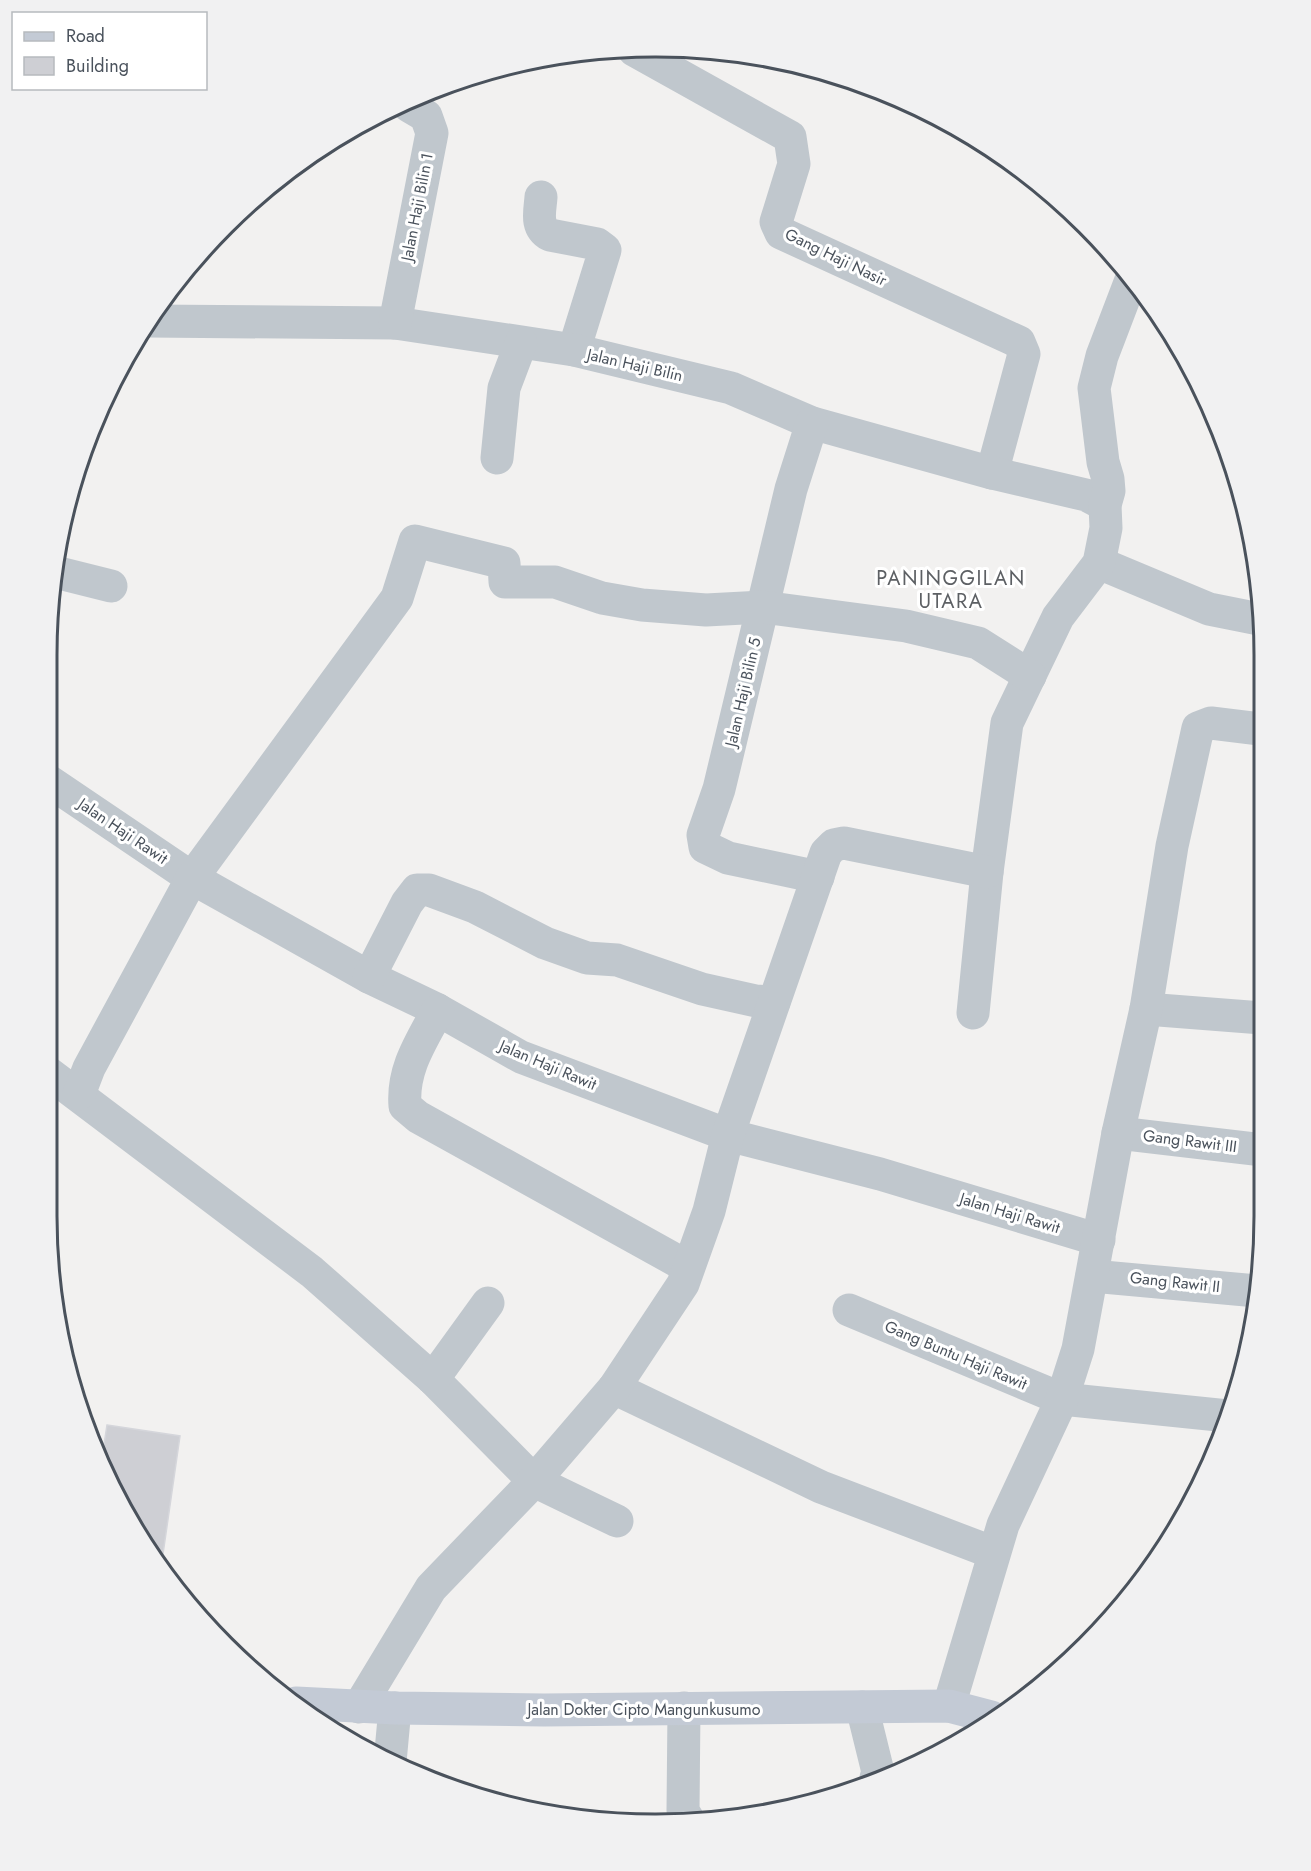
<svg xmlns="http://www.w3.org/2000/svg" width="1311" height="1871" font-family="Jost,sans-serif">
<style>
.building{fill:#cecfd4;stroke:#d5d6db;stroke-width:1.5}
.lines{fill:none;stroke-linecap:round;stroke-linejoin:round}
.minor{stroke:#c0c7cd;stroke-width:33}
.secondary{stroke:#c3cad5;stroke-width:33}
.labels{text-anchor:middle;dominant-baseline:central;stroke-width:6;stroke-linejoin:round;paint-order:stroke}
.street-label{font-size:16px;fill:#4a525c;stroke:#fff}
.quarter-label{font-size:20px;letter-spacing:1.5px;fill:#5d6064;stroke:#fff}
.rim{fill:none;stroke:#4a525c;stroke-width:3}
</style>
<rect width="100%" height="100%" fill="#f2f1f0"/>
<g class="building">
<path d="M 83,1419 L 93,1421 L 90,1441 Z"/>
<path d="M 107,1425 L 180,1436 L 163,1554 L 148,1552 L 101,1464 Z"/>
</g>
<g class="lines">
<g class="minor">
<path d="M 634,50 L 790,137 L 794,164 L 776,222 L 781,233 L 1019,342 L 1024,354 L 992,473"/>
<path d="M 541,197 C 540,211 535,227 550,235 L 597,244 L 605,250 L 574,350"/>
<path d="M 148,321 L 395,323 L 574,350 L 731,388 L 812,423 L 992,473 L 1086,495 L 1105,505"/>
<path d="M 395,323 L 432,133 L 426,116 L 409,106 L 408,102"/>
<path d="M 812,423 L 791,489 L 719,789 L 703,835 L 705,847 L 728,858 L 818,877"/>
<path d="M 497,458 L 504,388 L 521,343"/>
<path d="M 1099,563 L 1209,609 L 1259,619"/>
<path d="M 55,572 L 111,586"/>
<path d="M 47,780 L 192,878 L 369,977 L 438,1010 L 521,1057 L 728,1135 L 880,1174 L 1099,1240"/>
<path d="M 369,977 L 407,903 L 417,890 L 429,890 L 475,907 L 545,943 L 587,958 L 617,960 L 702,989 L 756,1001 L 774,1002"/>
<path d="M 1146,1009 L 1262,1018"/>
<path d="M 438,1010 C 421,1042 402,1069 405,1106 L 418,1117 L 688,1267"/>
<path d="M 973,1013 L 987,872 L 1007,723 L 1058,617 L 1099,563 L 1106,528 L 1105,505 L 1109,491 L 1108,479 L 1103,462 L 1094,388 L 1102,356 L 1131,280"/>
<path d="M 47,1072 L 312,1272 L 433,1379 L 534,1481 L 617,1521"/>
<path d="M 79,1094 L 89,1068 L 192,878 L 397,598 L 415,541 L 504,563 L 505,582 L 555,582 L 602,598 L 642,605 L 706,610 L 763,607 L 906,626 L 978,643 L 1030,676"/>
<path d="M 1118,1133 L 1263,1150"/>
<path d="M 1092,1276 L 1257,1291"/>
<path d="M 849,1310 L 1062,1399 L 1228,1416"/>
<path d="M 433,1379 L 488,1303"/>
<path d="M 614,1388 L 821,1487 L 994,1553"/>
<path d="M 949,1706 L 1003,1525 L 1062,1399 L 1078,1349 L 1118,1133 L 1146,1009 L 1172,846 L 1198,728 L 1211,723 L 1260,729"/>
<path d="M 359,1707 L 431,1588 L 534,1481 L 614,1388 L 683,1284 L 709,1211 L 728,1135 L 826,853 L 834,845 L 844,843 L 987,872"/>
<path d="M 862,1707 L 878,1772 L 876,1778"/>
<path d="M 684,1708 L 683,1811 L 689,1821"/>
<path d="M 390,1762 L 395,1708"/>
</g>
<path class="secondary" d="M 296,1703 L 395,1708 L 544,1710 L 949,1706 L 991,1717"/>
</g>
<g class="labels">
<g class="street-label">
<text transform="translate(417 207) rotate(-79)">Jalan Haji Bilin 1</text>
<text transform="translate(836 257) rotate(26)">Gang Haji Nasir</text>
<text transform="translate(635 365) rotate(13)">Jalan Haji Bilin</text>
<text transform="translate(743 692) rotate(-77)">Jalan Haji Bilin 5</text>
<text transform="translate(123 831) rotate(34)">Jalan Haji Rawit</text>
<text transform="translate(548 1065) rotate(23)">Jalan Haji Rawit</text>
<text transform="translate(1190 1141) rotate(7)">Gang Rawit III</text>
<text transform="translate(1010 1213) rotate(17)">Jalan Haji Rawit</text>
<text transform="translate(1175 1282) rotate(6)">Gang Rawit II</text>
<text transform="translate(956 1355) rotate(23)">Gang Buntu Haji Rawit</text>
<text x="644" y="1709">Jalan Dokter Cipto Mangunkusumo</text>
</g>
<g class="quarter-label">
<text x="951" y="578">PANINGGILAN<tspan x="951" dy="23">UTARA</tspan></text>
</g>
</g>
<path d="M0 0H1311V1871H0ZM655 57H656A598 598 0 0 1 1254 655V1216A598 598 0 0 1 656 1814H655A598 598 0 0 1 57 1216V655A598 598 0 0 1 655 57Z" fill="#f1f1f2" fill-rule="evenodd"/>
<path class="rim" d="M655 57H656A598 598 0 0 1 1254 655V1216A598 598 0 0 1 656 1814H655A598 598 0 0 1 57 1216V655A598 598 0 0 1 655 57Z"/>
<rect x="12" y="12" width="195" height="78" fill="#ffffff" stroke="#b7babe" stroke-width="1.5"/>
<rect x="24" y="32" width="30" height="9" fill="#c3cad5" stroke="#b7babe" stroke-width="1.5"/>
<text x="66" y="42" font-size="18" fill="#4a525c">Road</text>
<rect x="24" y="57" width="30" height="18" fill="#cecfd4" stroke="#b7babe" stroke-width="1.5"/>
<text x="66" y="72" font-size="18" fill="#4a525c">Building</text>
</svg>
